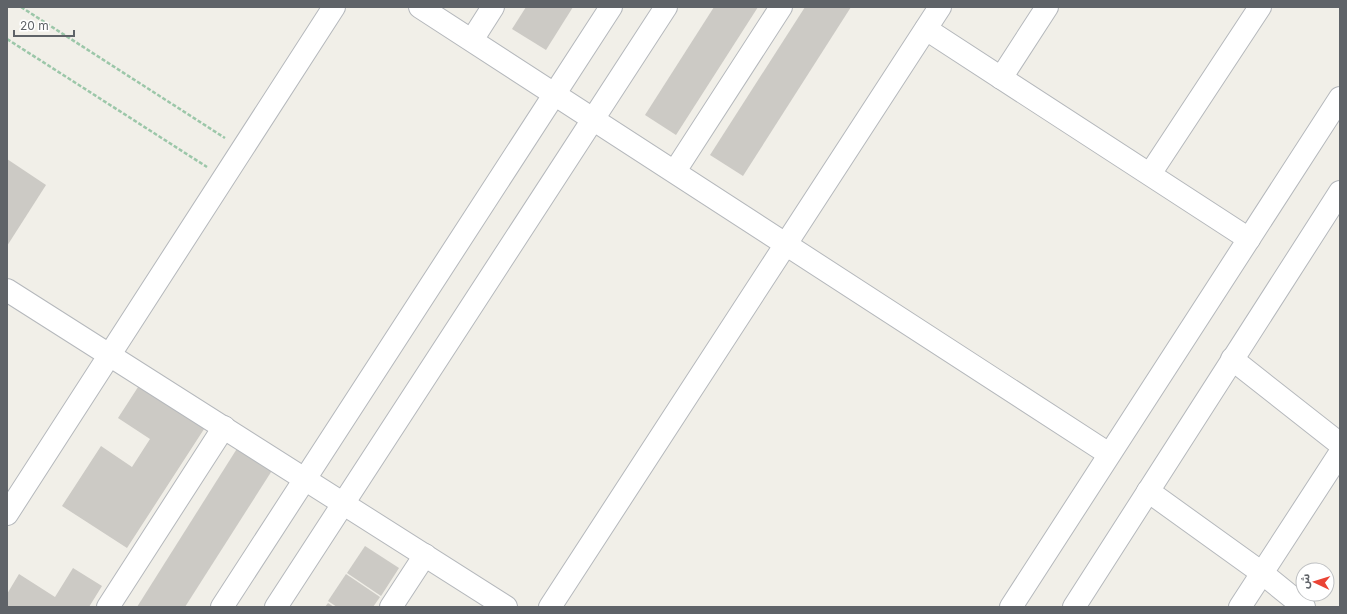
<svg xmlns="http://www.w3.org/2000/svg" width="1347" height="614" font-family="Inter,'Noto Sans Arabic',sans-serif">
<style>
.building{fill:#cccac5}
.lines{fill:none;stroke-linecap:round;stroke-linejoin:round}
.minor-casing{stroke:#b5b8bc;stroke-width:24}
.path{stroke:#9cc7a9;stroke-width:2.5;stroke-dasharray:4 2;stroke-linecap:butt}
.minor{stroke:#fff;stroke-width:22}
</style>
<rect width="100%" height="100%" fill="#f1efe8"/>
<g class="building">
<path d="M 526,7 L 573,7 L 546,50 L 512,29 Z"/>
<path d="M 714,7 L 758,7 L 676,135 L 645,115 Z"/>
<path d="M 805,7 L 851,7 L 743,176 L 710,155 Z"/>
<path d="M 7,159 L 46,185 L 7,246 Z"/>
<path d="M 140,384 L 206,426 L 127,548 L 62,506 L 101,446 L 132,467 L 150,439 L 118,418 Z"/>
<path d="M 238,447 L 273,469 L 185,607 L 137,607 Z"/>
<path d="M 365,546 L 399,568 L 381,596 L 347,573 Z"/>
<path d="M 73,568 L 102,586 L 89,607 L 7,607 L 7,594 L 19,574 L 55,597 Z"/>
<path d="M 346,574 L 380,597 L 373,607 L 337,607 L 328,601 Z"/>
<path d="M 328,603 L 334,607 L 325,607 Z"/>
</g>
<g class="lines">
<g class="minor-casing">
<g id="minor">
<path d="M 420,7 L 1109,454"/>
<path d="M 926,29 L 1249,239"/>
<path d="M 472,40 L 493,7"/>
<path d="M 1001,78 L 1047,7"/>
<path d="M 675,171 L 781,7"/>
<path d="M 1150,174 L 1260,7"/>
<path d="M 7,290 L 506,607"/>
<path d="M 1232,359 L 1340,444"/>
<path d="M 1148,491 L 1262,573 L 1304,607"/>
<path d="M 7,514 L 334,7"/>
<path d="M 108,607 L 224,427"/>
<path d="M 222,607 L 611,7"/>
<path d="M 276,607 L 666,7"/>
<path d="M 391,607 L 425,555"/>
<path d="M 550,607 L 940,7"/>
<path d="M 1011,607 L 1340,98"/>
<path d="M 1074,607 L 1340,192"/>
<path d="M 1240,607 L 1340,453"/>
</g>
</g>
<g class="path">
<path d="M 21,7 L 225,138"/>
<path d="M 7,39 L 207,167"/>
</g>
<use href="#minor" class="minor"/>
</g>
<rect width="1347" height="614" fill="none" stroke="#5f6368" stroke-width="16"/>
<g transform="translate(1315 582) rotate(274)"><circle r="19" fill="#ffffff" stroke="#bfc1c3"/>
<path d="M0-3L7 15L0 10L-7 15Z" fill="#ea4335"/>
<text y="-6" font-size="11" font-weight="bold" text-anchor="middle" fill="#5f6368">ش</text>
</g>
<path d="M14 30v6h60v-6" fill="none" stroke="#5f6368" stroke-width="2"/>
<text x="20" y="30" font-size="12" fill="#5f6368" stroke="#ffffff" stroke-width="3" paint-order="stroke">20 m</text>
</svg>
